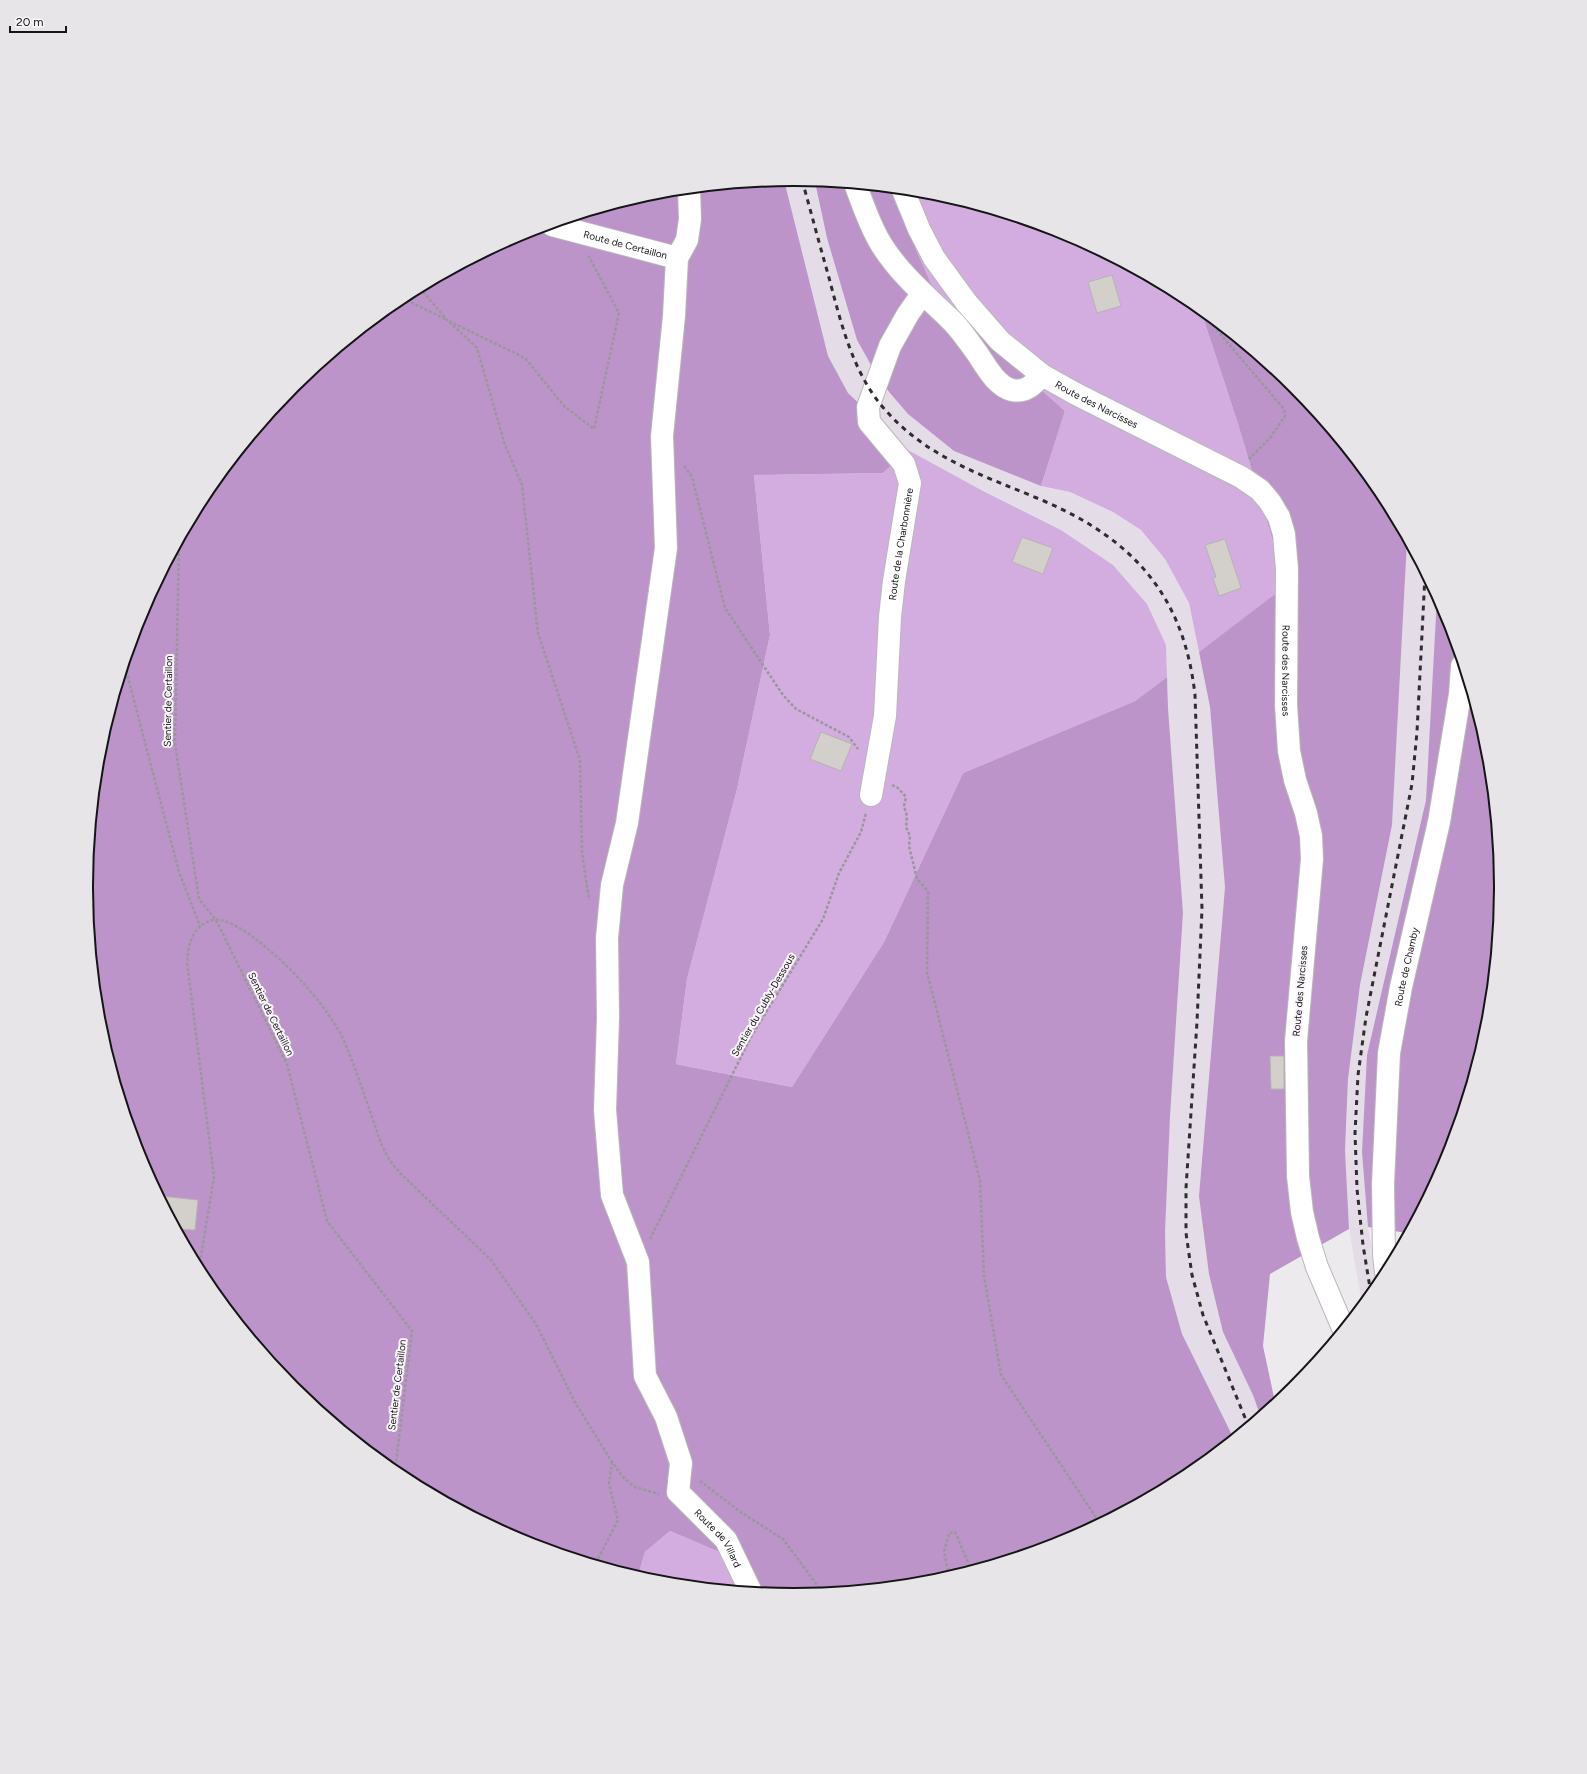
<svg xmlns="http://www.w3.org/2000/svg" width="1587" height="1774" font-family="Figtree,sans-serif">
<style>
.built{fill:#e4dce7}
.green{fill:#d4ade0}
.forest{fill:#bc94ca}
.building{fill:#d3d0cb;stroke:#b6b3af}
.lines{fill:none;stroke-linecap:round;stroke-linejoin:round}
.minor-casing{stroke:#bab7bb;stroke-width:24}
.path{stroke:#99979a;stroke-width:2.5;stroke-dasharray:3 2;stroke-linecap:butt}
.minor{stroke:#fff;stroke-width:22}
.rail{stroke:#2e2d2f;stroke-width:3;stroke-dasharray:5 5;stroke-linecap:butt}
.labels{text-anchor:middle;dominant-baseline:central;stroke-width:4;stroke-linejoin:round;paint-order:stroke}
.street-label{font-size:10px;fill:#151416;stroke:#faf7fb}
.rim{fill:none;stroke:#151416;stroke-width:2}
</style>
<rect width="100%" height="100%" fill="#edeaee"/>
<g class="built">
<path d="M 794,180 L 815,182 L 827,238 L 857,340 L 871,365 L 888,392 L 908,414 L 954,451 L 1041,486 L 1070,492 L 1113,512 L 1141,530 L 1165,559 L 1189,603 L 1210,707 L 1225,887 L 1199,1196 L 1253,1395 L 1260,1415 L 1233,1437 L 1182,1334 L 1166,1277 L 1165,1232 L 1170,1117 L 1183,913 L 1168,708 L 1166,645 L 1113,565 L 1061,530 L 983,491 L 908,450 L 848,393 L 828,356 L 784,181 Z"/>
<path d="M 1407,541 L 1437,597 L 1431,720 L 1426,800 L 1367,1055 L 1368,1227 L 1378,1284 L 1362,1304 L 1349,1229 L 1345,1150 L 1348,1079 L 1360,985 L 1392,825 Z"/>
</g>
<g class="green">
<path d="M 917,192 L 932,193 L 1064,233 L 1187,299 L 1201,311 L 1238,424 L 1286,587 L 1199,652 L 1189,603 L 1165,559 L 1141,530 L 1113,512 L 1070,492 L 1041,486 L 1065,411 L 937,297 L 895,202 Z"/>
<path d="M 908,450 L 983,491 L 1061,530 L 1113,565 L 1147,604 L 1166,645 L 1167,677 L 1135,701 L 963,773 L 884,942 L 792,1087 L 676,1064 L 687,979 L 737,789 L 770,635 L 754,475 L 883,473 Z"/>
<path d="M 670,1531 L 740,1561 L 759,1591 L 655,1581 L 638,1576 L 645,1552 Z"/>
</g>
<g class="forest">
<path d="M 784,180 L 828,356 L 848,393 L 908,450 L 883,473 L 754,475 L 770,635 L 737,789 L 687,979 L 676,1064 L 792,1087 L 884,942 L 963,773 L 1135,701 L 1167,677 L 1168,708 L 1183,913 L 1170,1117 L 1165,1232 L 1166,1277 L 1182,1334 L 1233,1437 L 1186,1475 L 1064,1541 L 931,1581 L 793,1594 L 759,1591 L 740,1561 L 670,1531 L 645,1552 L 638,1576 L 523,1541 L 400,1475 L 293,1387 L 205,1280 L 140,1158 L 100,1025 L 86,887 L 100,749 L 140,616 L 205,494 L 293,387 L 401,299 L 523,233 L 656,193 Z"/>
<path d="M 815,182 L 917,192 L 895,202 L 937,297 L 1065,411 L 1041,486 L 954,451 L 908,414 L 889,392 L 871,365 L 857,340 L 827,238 Z"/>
<path d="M 1201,311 L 1294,387 L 1382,494 L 1407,541 L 1392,825 L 1360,985 L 1348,1079 L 1345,1150 L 1349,1229 L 1270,1274 L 1263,1346 L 1275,1402 L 1260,1415 L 1253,1395 L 1223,1332 L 1209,1274 L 1199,1196 L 1225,887 L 1210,707 L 1199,652 L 1286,586 L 1238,424 Z"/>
<path d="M 1437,597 L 1447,616 L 1487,749 L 1501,887 L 1487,1025 L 1447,1158 L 1407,1233 L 1368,1227 L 1362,1152 L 1367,1055 L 1426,800 Z"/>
</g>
<g class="building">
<path d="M 1112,275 L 1121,306 L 1097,313 L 1088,282 Z"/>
<path d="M 1022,537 L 1053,548 L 1043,574 L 1012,562 Z"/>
<path d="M 1225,539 L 1241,588 L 1219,596 L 1213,578 L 1216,577 L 1205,545 Z"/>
<path d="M 821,732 L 852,744 L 841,771 L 810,759 Z"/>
<path d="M 1270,1056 L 1284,1056 L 1284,1089 L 1271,1089 Z"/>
<path d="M 161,1196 L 198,1200 L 195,1230 L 178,1229 Z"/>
</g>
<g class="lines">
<g class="minor-casing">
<g id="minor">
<path d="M 856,186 C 863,205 870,226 881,244 C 899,273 924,294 949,318 C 960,328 968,341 977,353 C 986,366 996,386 1012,390 C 1026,393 1034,384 1042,375"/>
<path id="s1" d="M 689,190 L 690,219 L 687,240 L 677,258 L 674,316 L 662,436 L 666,548 L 627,823 L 612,885 L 607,938 L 608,1018 L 605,1110 L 612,1195 L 638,1262 L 645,1376 L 666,1417 L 681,1463 L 678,1492 L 726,1540 L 750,1590"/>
<path id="s2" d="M 903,190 L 919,229 L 934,258 L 966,302 L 1000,341 L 1042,375 L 1076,394 L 1241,477 L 1260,490 L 1270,502 L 1279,517 L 1284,534 L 1287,569 L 1286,705 L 1289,751 L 1295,780 L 1306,813 L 1311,836 L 1312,859 L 1296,1041 L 1298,1176 L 1302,1212 L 1308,1238 L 1317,1267 L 1343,1328"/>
<path id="s3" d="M 552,225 L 677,258"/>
<path id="s4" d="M 871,795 L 885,716 L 890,617 L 894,581 L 910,483 L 904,464 L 869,422 L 868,407 L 890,346 L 908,314 L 922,294"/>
<path id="s5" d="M 1386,1272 L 1384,1255 L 1383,1184 L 1389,1053 L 1401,987 L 1439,822 L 1460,694 L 1462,666"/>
</g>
</g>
<g class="path">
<path d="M 420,288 L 447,320 L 477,348 L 505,445 L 522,485 L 538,633 L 580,760 L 582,852 L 589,900"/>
<path d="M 402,298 L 445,319"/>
<path d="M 1211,319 L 1209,319 L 1221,335 L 1284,409 L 1285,416 L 1270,438 L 1249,459"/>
<path d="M 449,321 L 525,358 L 564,406 L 594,429 L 619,313 L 588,255"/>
<path d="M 684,466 L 692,477 L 725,608 L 783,695 L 796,709 L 849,737 L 858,749"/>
<path d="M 179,543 L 175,744 L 199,899 L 216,920 L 287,1064 L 327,1221 L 412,1331 L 395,1471"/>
<path d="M 125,666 L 179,872 L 200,926"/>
<path d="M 892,785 L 898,788 L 906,797 L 904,806 L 907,816 L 906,827 L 910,836 L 909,846 L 917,879 L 928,891 L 927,972 L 980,1180 L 984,1276 L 1001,1375 L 1099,1522"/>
<path d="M 650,1239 L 751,1037 L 823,919 L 839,873 L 861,832 L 866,813"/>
<path d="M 199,1268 L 214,1177 L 187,962 C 188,944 193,924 214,920 C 226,918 245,931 254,938 C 286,961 329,1007 345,1043 C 359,1077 370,1112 382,1146 L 390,1161 L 400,1173 L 491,1260 L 536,1324 L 576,1404 L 612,1462 L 624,1478 L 635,1487 L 659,1494"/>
<path d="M 700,1481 L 742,1513 L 783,1539 L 822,1592"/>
<path d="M 596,1563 L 618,1520 L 609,1484 L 612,1462"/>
<path d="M 949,1576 L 944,1552 L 949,1533 L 955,1532 L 971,1569"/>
</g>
<use href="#minor" class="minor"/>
<g class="rail">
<path d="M 802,180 C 811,212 819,243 828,274 C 840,319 851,368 881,405 C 925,458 983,475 1044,501 C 1134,540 1184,596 1195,695 L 1202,909 L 1197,1022 L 1186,1188 L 1186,1233 L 1192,1275 L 1203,1315 L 1248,1425"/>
<path d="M 1371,1294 L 1363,1245 L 1357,1189 L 1355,1133 L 1358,1075 L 1366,1017 L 1412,784 L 1417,732 L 1425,575"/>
</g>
</g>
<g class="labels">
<g class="street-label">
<text stroke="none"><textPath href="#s3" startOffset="76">Route de Certaillon</textPath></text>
<text stroke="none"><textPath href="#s2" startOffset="297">Route des Narcisses</textPath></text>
<text stroke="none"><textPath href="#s4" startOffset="253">Route de la Charbonnière</textPath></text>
<text stroke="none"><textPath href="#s2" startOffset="669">Route des Narcisses</textPath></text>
<text transform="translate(168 701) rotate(-89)">Sentier de Certaillon</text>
<text stroke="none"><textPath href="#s5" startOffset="307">Route de Chamby</textPath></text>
<text transform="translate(1300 991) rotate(-85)">Route des Narcisses</text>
<text transform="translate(763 1005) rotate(-60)">Sentier du Cubly-Dessous</text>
<text transform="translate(271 1014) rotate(64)">Sentier de Certaillon</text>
<text transform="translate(397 1385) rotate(-83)">Sentier de Certaillon</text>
<text stroke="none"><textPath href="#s1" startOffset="1385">Route de Villard</textPath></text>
</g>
</g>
<path d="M0 0H1587V1774H0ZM793 186H794A700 700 0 0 1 1494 886V888A700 700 0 0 1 794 1588H793A700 700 0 0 1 93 888V886A700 700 0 0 1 793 186Z" fill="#e8e5e9" fill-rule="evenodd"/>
<path class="rim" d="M793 186H794A700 700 0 0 1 1494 886V888A700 700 0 0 1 794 1588H793A700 700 0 0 1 93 888V886A700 700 0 0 1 793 186Z"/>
<path d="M10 26v6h56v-6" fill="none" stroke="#151416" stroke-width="2"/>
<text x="16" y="26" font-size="12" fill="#151416" stroke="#faf7fb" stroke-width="3" paint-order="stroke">20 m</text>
</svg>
